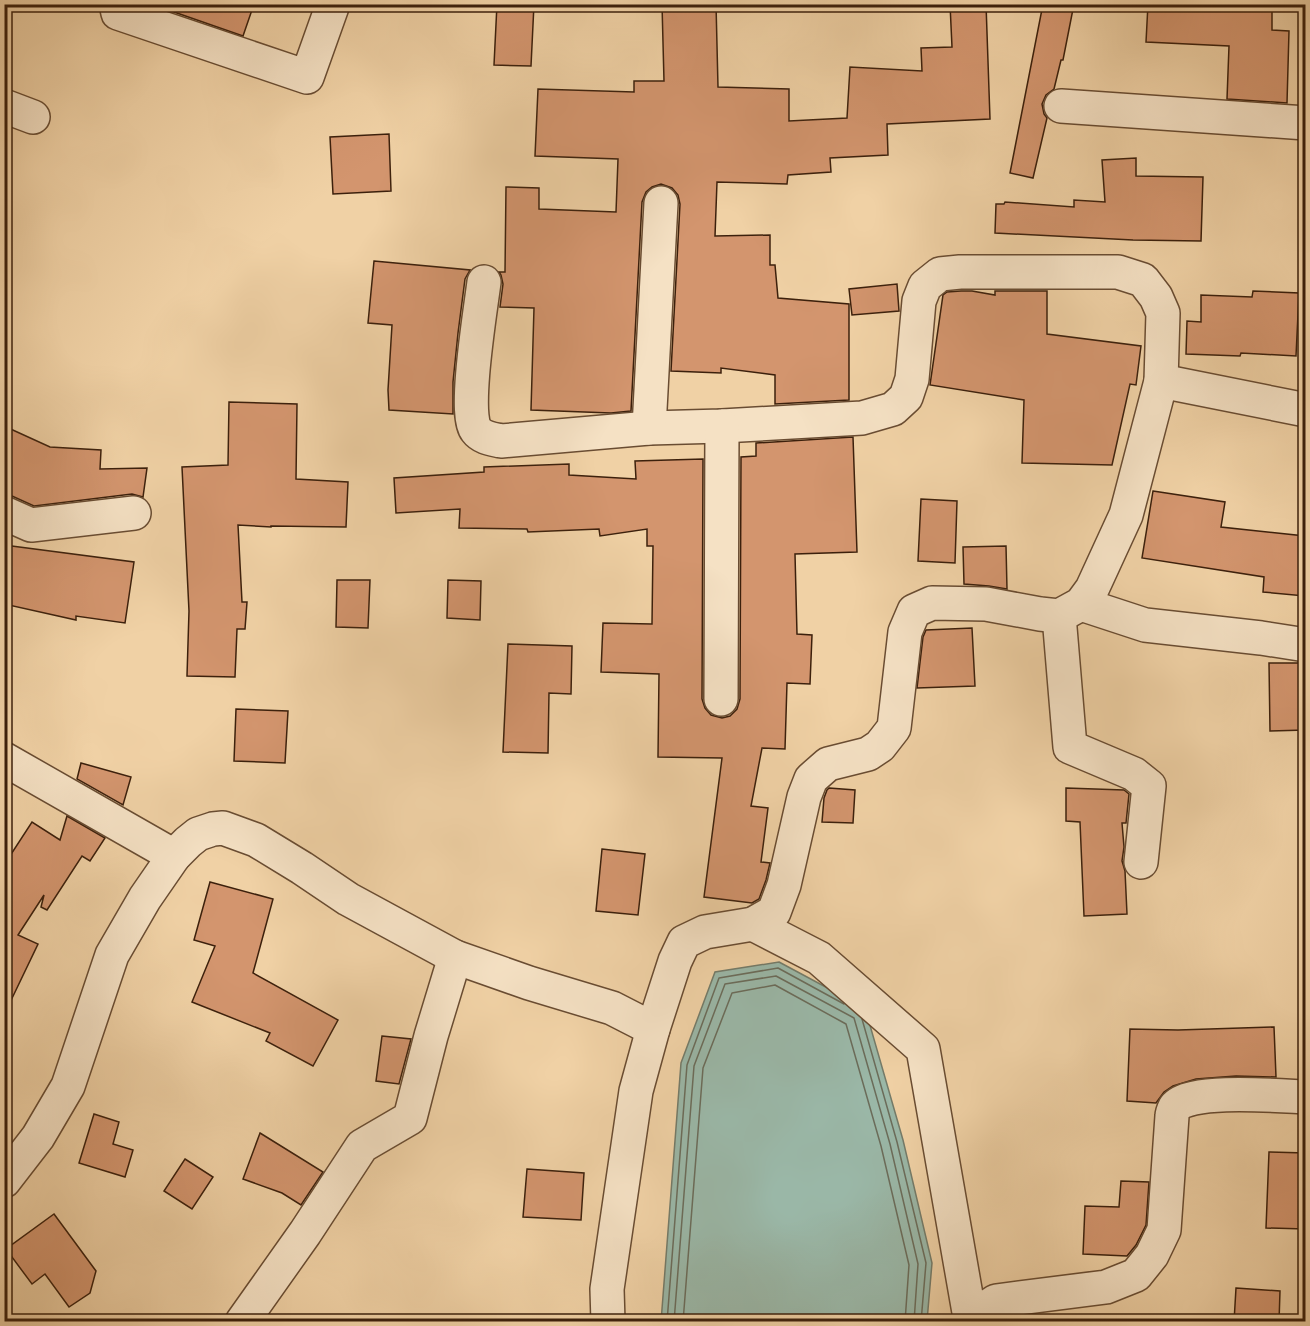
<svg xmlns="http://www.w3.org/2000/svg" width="1310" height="1326" font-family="'IM FELL French Canon',serif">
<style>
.water{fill:#9ab7a7;stroke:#747b69;stroke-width:1.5}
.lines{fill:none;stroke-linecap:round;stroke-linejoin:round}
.shore{stroke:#6b6c5a;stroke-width:1.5}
.building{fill:#d3956e;stroke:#3c200c;stroke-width:1.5}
.minor-casing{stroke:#694c32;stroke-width:36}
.minor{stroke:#f5e1c4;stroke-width:33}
</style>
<rect width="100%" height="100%" fill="#f0d1a5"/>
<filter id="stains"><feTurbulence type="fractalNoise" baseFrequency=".00333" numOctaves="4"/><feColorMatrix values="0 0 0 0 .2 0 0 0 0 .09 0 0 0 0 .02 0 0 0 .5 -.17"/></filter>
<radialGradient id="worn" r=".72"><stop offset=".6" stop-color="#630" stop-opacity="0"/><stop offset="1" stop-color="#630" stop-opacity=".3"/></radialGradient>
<path class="water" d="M 779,962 L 865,1008 L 903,1140 L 932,1263 L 927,1321 L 661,1322 L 681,1063 L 715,972 Z"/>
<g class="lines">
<g class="shore">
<path d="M 862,1019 L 897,1142 L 926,1263 L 921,1322"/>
<path d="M 667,1322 L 687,1065 L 719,978 L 778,968 L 844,1004"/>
<path d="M 674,1322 L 694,1066 L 725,984 L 776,976 L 854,1018 L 890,1144 L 918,1264 L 914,1322"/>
<path d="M 683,1322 L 703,1068 L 732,993 L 775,985 L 846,1024 L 881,1146 L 909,1265 L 905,1322"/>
</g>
</g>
<g class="building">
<path d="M 151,4 L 254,4 L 243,36 Z"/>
<path d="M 497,4 L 534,4 L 531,66 L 494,65 Z"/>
<path d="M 662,4 L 716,4 L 718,87 L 789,89 L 789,121 L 847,118 L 850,67 L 922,71 L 921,48 L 952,47 L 950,4 L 986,4 L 990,119 L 887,124 L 888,155 L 830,158 L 831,172 L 788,175 L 787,184 L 717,182 L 715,236 L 770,235 L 770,265 L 775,265 L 778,298 L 849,304 L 849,400 L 775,404 L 775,375 L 721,368 L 721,373 L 671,371 L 680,204 L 678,195 L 672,188 L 661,184 L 652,187 L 646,192 L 642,202 L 631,411 L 611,413 L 531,410 L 534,308 L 500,307 L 503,284 L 501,275 L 499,272 L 505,272 L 506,187 L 539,188 L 539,209 L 616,212 L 618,159 L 535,156 L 538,89 L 634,92 L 634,81 L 664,81 Z"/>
<path d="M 1043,4 L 1074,4 L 1063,60 L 1061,60 L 1054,89 L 1046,95 L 1042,104 L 1044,114 L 1047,118 L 1033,178 L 1010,173 Z"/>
<path d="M 1148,4 L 1272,4 L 1272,30 L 1289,31 L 1287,103 L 1227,99 L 1229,46 L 1146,42 Z"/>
<path d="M 389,134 L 391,191 L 333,194 L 330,137 Z"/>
<path d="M 1136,158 L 1136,176 L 1203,177 L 1201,241 L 1133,240 L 995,233 L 996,204 L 1004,204 L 1005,202 L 1074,207 L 1074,200 L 1105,202 L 1102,160 Z"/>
<path d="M 374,261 L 470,270 L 465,279 L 458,333 L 453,382 L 453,414 L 389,410 L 388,390 L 392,325 L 368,323 Z"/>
<path d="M 897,284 L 899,311 L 852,315 L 849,289 Z"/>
<path d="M 961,291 L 972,291 L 995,295 L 995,291 L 1047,291 L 1047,334 L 1141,346 L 1136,385 L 1130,384 L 1112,465 L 1022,463 L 1024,400 L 930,385 L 943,295 L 947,292 Z"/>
<path d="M 1253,291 L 1299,293 L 1296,356 L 1241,353 L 1240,356 L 1186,354 L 1187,321 L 1201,322 L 1201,295 L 1252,297 Z"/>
<path d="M 229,402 L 297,404 L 296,479 L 348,482 L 346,527 L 271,526 L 271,527 L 238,525 L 242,602 L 247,602 L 245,629 L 237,629 L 235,677 L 187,676 L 189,611 L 182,467 L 228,465 Z"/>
<path d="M 4,426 L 50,447 L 101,450 L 100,469 L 147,468 L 143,497 L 132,494 L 34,506 L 12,496 L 4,495 Z"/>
<path d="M 853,437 L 857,552 L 795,554 L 797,634 L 812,635 L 810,684 L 787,683 L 785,749 L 762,748 L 751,806 L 768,808 L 761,862 L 770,863 L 766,880 L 759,899 L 752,903 L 704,897 L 722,758 L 658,757 L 659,674 L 601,672 L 603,623 L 652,624 L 653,546 L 647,546 L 647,529 L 600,536 L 599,529 L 528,532 L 527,529 L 459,528 L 460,509 L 396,513 L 394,478 L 484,472 L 484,467 L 569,464 L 569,475 L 636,479 L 635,461 L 703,459 L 702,699 L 705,708 L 711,715 L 722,718 L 730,716 L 737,709 L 740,699 L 741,457 L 756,456 L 756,443 Z"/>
<path d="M 1153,491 L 1225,502 L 1221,527 L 1305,536 L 1305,596 L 1263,592 L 1264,577 L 1142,558 Z"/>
<path d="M 921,499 L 957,501 L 955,563 L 918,561 Z"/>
<path d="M 4,545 L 134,562 L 125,623 L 76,616 L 76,620 L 4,604 Z"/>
<path d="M 1006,546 L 1007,589 L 989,586 L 964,584 L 963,547 Z"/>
<path d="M 337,580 L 370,580 L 368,628 L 336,627 Z"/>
<path d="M 448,580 L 481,581 L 480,620 L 447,618 Z"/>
<path d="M 972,628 L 975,686 L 917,688 L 923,637 L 926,630 Z"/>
<path d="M 508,644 L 572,646 L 571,694 L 549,693 L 548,753 L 503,752 Z"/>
<path d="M 1269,663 L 1305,663 L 1305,730 L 1270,731 Z"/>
<path d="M 236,709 L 288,711 L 285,763 L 234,761 Z"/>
<path d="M 81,763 L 131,777 L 123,805 L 77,779 Z"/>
<path d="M 829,788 L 855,790 L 853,823 L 822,822 L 824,798 L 827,790 Z"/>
<path d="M 1066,788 L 1124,790 L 1129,794 L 1126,823 L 1122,823 L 1124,847 L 1122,861 L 1125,871 L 1127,914 L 1084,916 L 1080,822 L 1066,821 Z"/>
<path d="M 67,816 L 105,838 L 90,861 L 82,856 L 47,910 L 41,907 L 44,895 L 18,935 L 38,944 L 4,1015 L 4,865 L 32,822 L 60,840 Z"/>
<path d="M 602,849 L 645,854 L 638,915 L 596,911 Z"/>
<path d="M 210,882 L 273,899 L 253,973 L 338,1020 L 313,1066 L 266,1041 L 270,1033 L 192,1002 L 215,946 L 194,940 Z"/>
<path d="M 1274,1027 L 1276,1077 L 1236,1076 L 1196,1079 L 1173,1086 L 1164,1092 L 1156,1103 L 1127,1101 L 1130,1029 L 1178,1030 Z"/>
<path d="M 382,1036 L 411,1039 L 399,1084 L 376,1081 Z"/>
<path d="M 94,1114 L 119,1122 L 113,1144 L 133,1150 L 125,1177 L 79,1163 Z"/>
<path d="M 260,1133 L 323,1172 L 301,1205 L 282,1193 L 243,1179 Z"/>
<path d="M 1269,1152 L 1305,1153 L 1305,1229 L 1266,1228 Z"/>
<path d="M 185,1159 L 213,1177 L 192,1209 L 164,1191 Z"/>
<path d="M 527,1169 L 584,1173 L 581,1220 L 523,1217 Z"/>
<path d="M 1121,1181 L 1149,1182 L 1146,1225 L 1136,1245 L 1127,1256 L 1083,1254 L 1085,1206 L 1119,1207 Z"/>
<path d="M 54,1214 L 96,1271 L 90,1293 L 69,1307 L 45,1274 L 32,1284 L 6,1249 Z"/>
<path d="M 1236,1288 L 1280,1291 L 1279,1322 L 1234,1322 Z"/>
</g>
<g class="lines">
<g class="minor-casing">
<g id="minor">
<path d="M 116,4 L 118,13 L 307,77 L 333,4"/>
<path d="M 4,106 L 33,117"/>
<path d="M 1061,106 L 1306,123"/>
<path d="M 484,282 C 481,307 463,414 476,430 C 482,438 492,439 501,441 L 649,428 L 722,426 L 862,418 L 893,409 L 906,397 L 912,379 L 919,301 L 925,286 L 940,274 L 960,272 L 1118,272 L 1143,280 L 1156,297 L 1163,313 L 1161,381 L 1306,410"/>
<path d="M 649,428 L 661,203"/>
<path d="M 4,513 L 31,525 L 134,513"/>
<path d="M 1081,604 L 1145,625 L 1261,638 L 1306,645"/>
<path d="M 1059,616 L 1070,747 L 1134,774 L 1149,786 L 1141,862"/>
<path d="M 721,699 L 722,426"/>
<path d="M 4,759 L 174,856"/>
<path d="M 753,924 L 819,958 L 923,1049 L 970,1318"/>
<path d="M 4,1181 L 38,1137 L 68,1086 L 112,955 L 145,898 L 174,856 L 188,842 L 198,834 L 213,829 L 223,828 L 256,840 L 302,868 L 348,899 L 455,957 L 529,983 L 612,1008 L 653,1029"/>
<path d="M 242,1322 L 305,1233 L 362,1146 L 410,1118 L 431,1036 L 455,957"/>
<path d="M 608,1322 L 607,1289 L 636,1091 L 653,1029 L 675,961 L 684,942 L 705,932 L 753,924 L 774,912 L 784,885 L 804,797 L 811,779 L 828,764 L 868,754 L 880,746 L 894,728 L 905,632 L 914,611 L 932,603 L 986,604 L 1040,614 L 1059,616 L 1081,604 L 1092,589 L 1126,515 L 1161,381"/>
<path d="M 969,1322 L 970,1318 L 996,1301 L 1106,1287 L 1136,1275 L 1152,1255 L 1164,1230 L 1172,1116 C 1172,1114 1174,1109 1175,1107 C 1189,1088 1281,1096 1306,1097"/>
</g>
</g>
<use href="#minor" class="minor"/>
</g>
<rect width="1310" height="1326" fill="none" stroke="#f0d1a5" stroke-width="24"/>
<rect x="6" y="6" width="1298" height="1314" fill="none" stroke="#3c200c" stroke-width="3"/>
<rect x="12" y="12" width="1286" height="1302" fill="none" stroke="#3c200c" stroke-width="1.5"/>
<rect width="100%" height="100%" filter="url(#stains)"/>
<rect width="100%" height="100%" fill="url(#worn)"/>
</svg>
